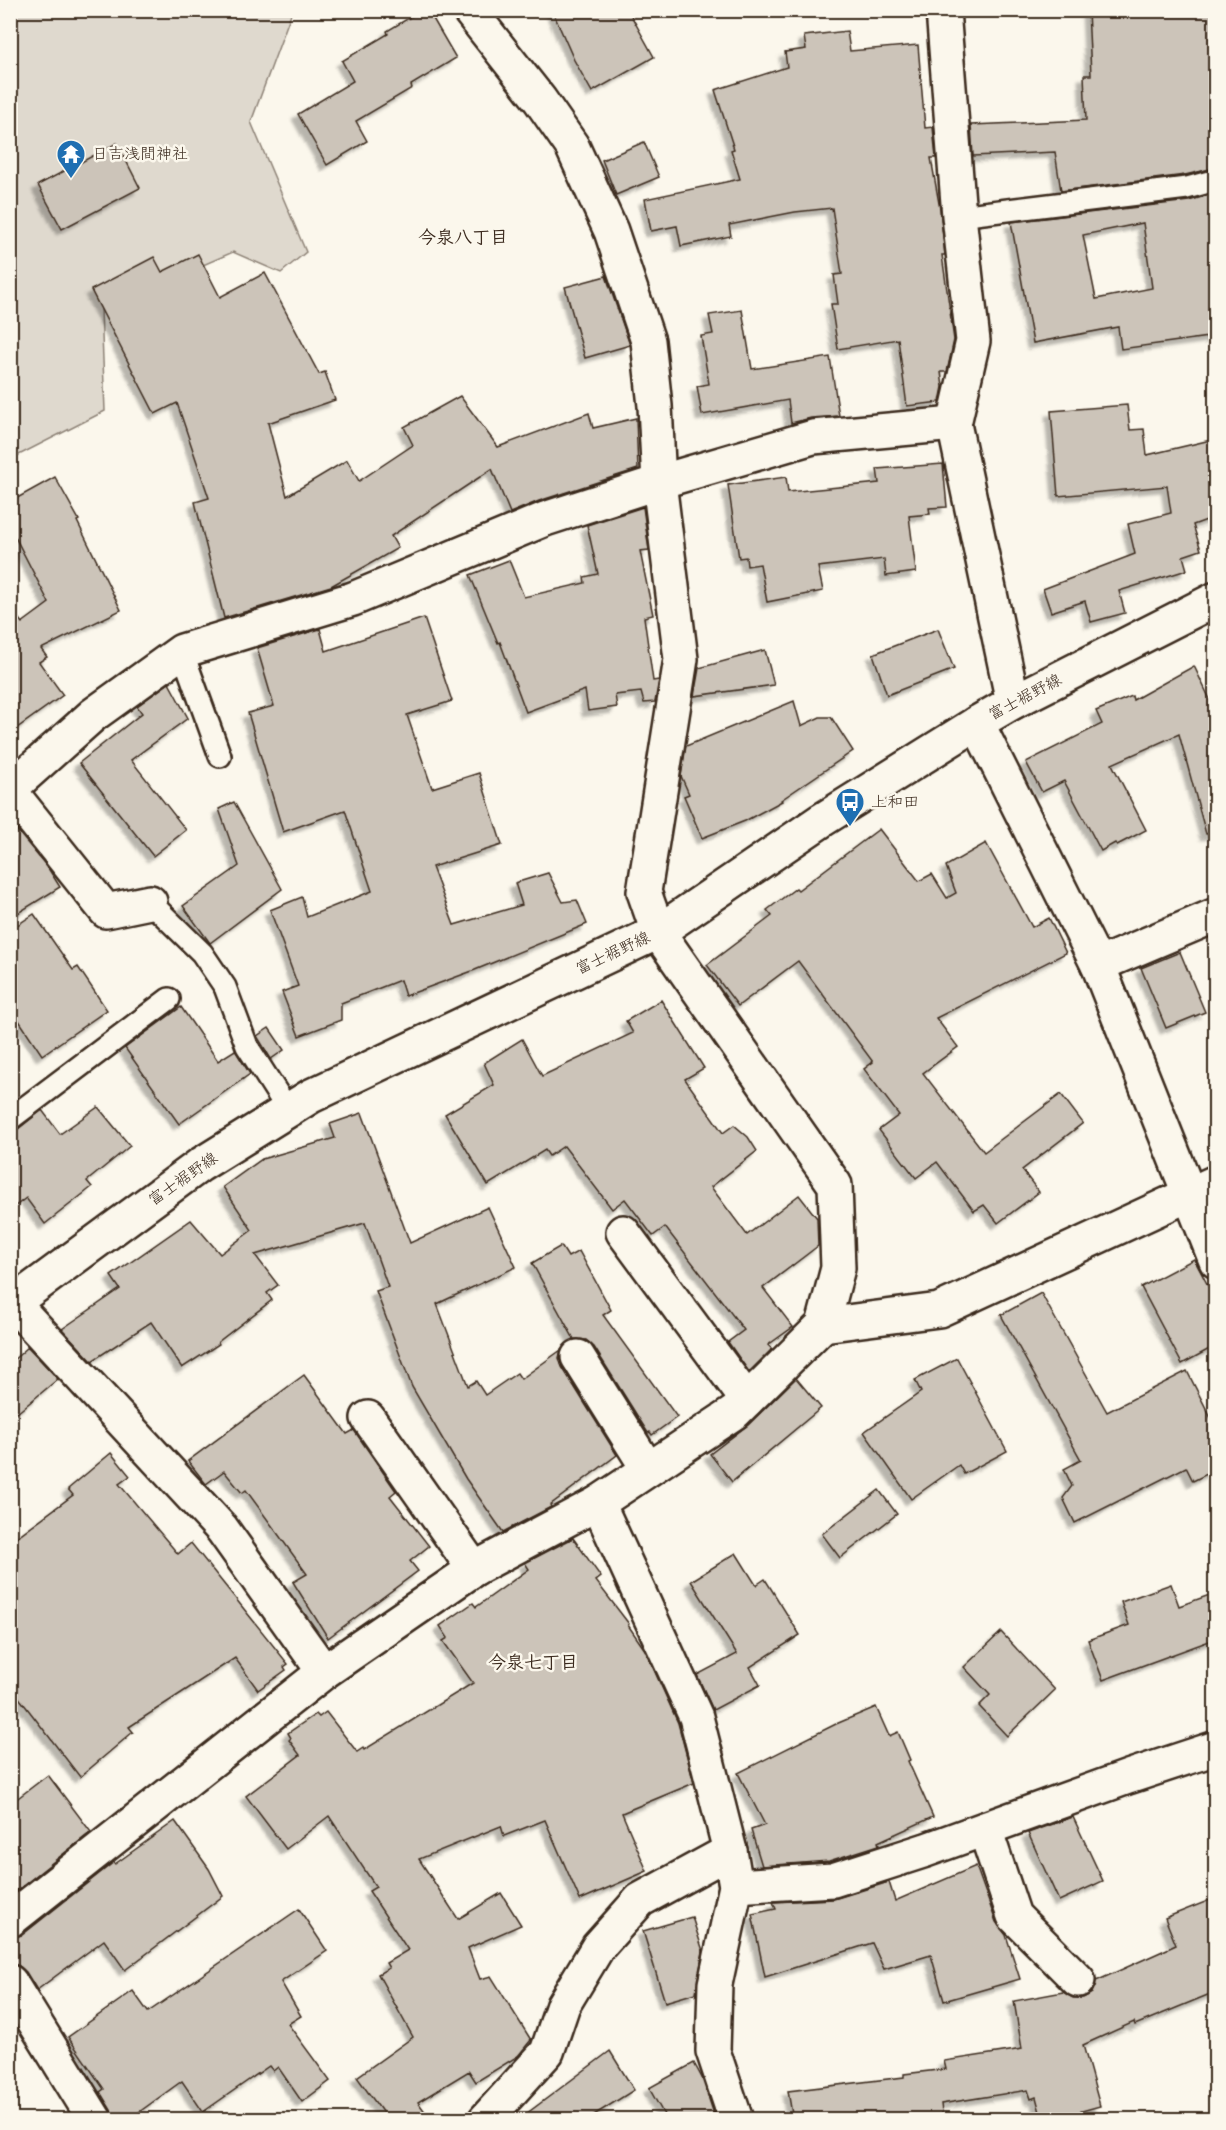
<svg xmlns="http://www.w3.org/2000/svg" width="1226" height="2130" font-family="Pangolin,'Klee One',sans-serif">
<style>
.green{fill:#dfd9ce;stroke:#8d8276;stroke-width:1.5}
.building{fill:#ccc4b9;stroke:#3b2a1e;stroke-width:1.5;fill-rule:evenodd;filter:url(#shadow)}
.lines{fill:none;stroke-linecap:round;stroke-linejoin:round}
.service-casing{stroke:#3b2a1e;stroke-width:26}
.minor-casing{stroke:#3b2a1e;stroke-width:38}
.primary-casing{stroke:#3b2a1e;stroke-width:38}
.service{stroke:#fbf7ec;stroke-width:21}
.minor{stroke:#fbf7ec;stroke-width:33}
.primary{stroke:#fbf7ec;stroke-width:33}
.labels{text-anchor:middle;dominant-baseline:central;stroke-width:5;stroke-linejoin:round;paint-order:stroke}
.poi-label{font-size:16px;fill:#3b2a1e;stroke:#fbf7ec;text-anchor:start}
.street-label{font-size:16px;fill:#3b2a1e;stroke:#fbf7ec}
.neighbourhood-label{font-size:18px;font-weight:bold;fill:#3b2a1e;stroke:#fbf7ec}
</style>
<defs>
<filter id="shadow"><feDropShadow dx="-5.5" dy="5.5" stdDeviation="1.5" flood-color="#0004"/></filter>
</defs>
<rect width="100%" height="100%" fill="#fbf7ec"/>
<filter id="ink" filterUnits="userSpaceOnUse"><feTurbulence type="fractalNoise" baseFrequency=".0167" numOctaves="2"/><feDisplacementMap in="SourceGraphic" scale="12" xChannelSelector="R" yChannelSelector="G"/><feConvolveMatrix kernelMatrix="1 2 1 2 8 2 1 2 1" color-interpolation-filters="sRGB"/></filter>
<g filter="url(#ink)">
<path class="green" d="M 11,11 L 292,11 L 251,122 L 306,252 L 281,273 L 233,252 L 101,309 L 105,411 L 11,459 Z"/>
<g class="building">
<path d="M 422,10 L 428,10 L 456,58 L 411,85 L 412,88 L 356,121 L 367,141 L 327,165 L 298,114 L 353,81 L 342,61 L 388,34 L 387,31 Z"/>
<path d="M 552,10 L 628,10 L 654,57 L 592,92 L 574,60 Z"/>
<path d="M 1088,10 L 1215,10 L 1215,168 L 1185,175 L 1061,191 L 1055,152 L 973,156 L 971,125 L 1086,120 L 1084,75 L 1091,75 Z"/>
<path d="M 847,31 L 850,51 L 918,45 L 925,128 L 933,127 L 936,158 L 931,158 L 940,209 L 945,255 L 942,255 L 954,340 L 947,372 L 941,372 L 943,387 L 940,402 L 907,406 L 898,339 L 838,349 L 831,304 L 838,304 L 834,275 L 842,274 L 832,208 L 795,212 L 729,225 L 731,236 L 681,246 L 677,226 L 651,231 L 645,199 L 740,179 L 731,150 L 734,149 L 715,90 L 787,67 L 785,52 L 806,49 L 804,36 Z"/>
<path d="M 644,142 L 659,177 L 616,195 L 602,160 Z"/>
<path d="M 117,143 L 140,188 L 62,229 L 38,185 Z"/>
<path d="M 1215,193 L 1215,336 L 1121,349 L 1118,327 L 1033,343 L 1011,222 L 1189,201 ZM 1143,223 L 1152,288 L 1096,299 L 1083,235 Z"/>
<path d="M 198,254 L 220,297 L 265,273 L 319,374 L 325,372 L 335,400 L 268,423 L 287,496 L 347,460 L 359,481 L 413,445 L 404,427 L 460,396 L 498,447 L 589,413 L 593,428 L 636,418 L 638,469 L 539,501 L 510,513 L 492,469 L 391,536 L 398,548 L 331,586 L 224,618 L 195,502 L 209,498 L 177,403 L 155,414 L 91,290 L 154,257 L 162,272 Z"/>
<path d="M 606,276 L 630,345 L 585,358 L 565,287 Z"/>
<path d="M 742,310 L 752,369 L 830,357 L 839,416 L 811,418 L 791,423 L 788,400 L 702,415 L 697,386 L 709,384 L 701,336 L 713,334 L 709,315 Z"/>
<path d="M 1127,405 L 1130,430 L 1144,429 L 1147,455 L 1215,439 L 1215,517 L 1193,525 L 1201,550 L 1183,556 L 1187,570 L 1119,591 L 1125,613 L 1091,622 L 1085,601 L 1051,612 L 1043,589 L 1135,554 L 1128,524 L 1171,513 L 1167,486 L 1058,496 L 1051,411 Z"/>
<path d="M 943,464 L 947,507 L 929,508 L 930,514 L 909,516 L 916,572 L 886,576 L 884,559 L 818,567 L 823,591 L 767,602 L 760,564 L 747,566 L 746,557 L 739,558 L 728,485 L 786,477 L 788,492 L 879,483 L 877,469 Z"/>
<path d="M 55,477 L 79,520 L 77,521 L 121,610 L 41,649 L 47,657 L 39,662 L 63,695 L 10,733 L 10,607 L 22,623 L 49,603 L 10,527 L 10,502 Z"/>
<path d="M 643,507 L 649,550 L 640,551 L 653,615 L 644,617 L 653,681 L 659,680 L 655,702 L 644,703 L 641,692 L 615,695 L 617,707 L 588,711 L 585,690 L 526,712 L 500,642 L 498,643 L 470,575 L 509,560 L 524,597 L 585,583 L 584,577 L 598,574 L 587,525 Z"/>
<path d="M 424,618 L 452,701 L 407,715 L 432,788 L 479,773 L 502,845 L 432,867 L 454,925 L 522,905 L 515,883 L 548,873 L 563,902 L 577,900 L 587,924 L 475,970 L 405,996 L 400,980 L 341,1003 L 341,1020 L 299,1036 L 282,992 L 298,986 L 270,910 L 302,897 L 307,917 L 372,891 L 345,810 L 283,832 L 248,713 L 274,706 L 257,648 L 320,629 L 326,651 Z"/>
<path d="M 938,629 L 954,669 L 887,695 L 873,654 Z"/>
<path d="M 765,650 L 774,685 L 694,696 L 699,668 Z"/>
<path d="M 1194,666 L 1215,710 L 1215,833 L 1206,834 L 1179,734 L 1112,764 L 1146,830 L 1117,845 L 1115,843 L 1101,851 L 1064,781 L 1042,792 L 1026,762 L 1102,724 L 1096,711 L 1132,696 L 1133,700 Z"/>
<path d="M 169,683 L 188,718 L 131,760 L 186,830 L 153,856 L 79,763 L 142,713 L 137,706 Z"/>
<path d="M 794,701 L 801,726 L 820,717 L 831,717 L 853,751 L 781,800 L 782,801 L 745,821 L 702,838 L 684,796 L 689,794 L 681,776 L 686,746 Z"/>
<path d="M 234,802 L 282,889 L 210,943 L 183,906 L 239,866 L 219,809 Z"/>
<path d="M 10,822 L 48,868 L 60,887 L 10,918 Z"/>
<path d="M 879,829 L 919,881 L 932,874 L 947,898 L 956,893 L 946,866 L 986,843 L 1032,927 L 1049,918 L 1066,953 L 936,1018 L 958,1047 L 923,1073 L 984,1152 L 1061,1094 L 1083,1123 L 1022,1170 L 1039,1192 L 998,1223 L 984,1205 L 974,1211 L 937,1162 L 916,1178 L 879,1130 L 899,1115 L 864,1069 L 873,1062 L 798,961 L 738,1006 L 707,965 L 772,916 L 767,910 L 796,888 L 798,890 Z"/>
<path d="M 34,914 L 73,970 L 78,967 L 107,1010 L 42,1055 L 10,1007 L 10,930 Z"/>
<path d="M 1180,952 L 1205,1012 L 1166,1028 L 1141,968 Z"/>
<path d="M 661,1000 L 704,1068 L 685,1079 L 723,1133 L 734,1125 L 748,1137 L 757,1151 L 711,1187 L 747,1235 L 799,1195 L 817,1218 L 818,1246 L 763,1288 L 793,1327 L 768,1345 L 772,1349 L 749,1372 L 728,1342 L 744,1330 L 665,1227 L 653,1236 L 625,1199 L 612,1209 L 564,1146 L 549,1156 L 545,1150 L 488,1185 L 445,1114 L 494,1085 L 484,1063 L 522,1039 L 542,1076 L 633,1033 L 626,1021 Z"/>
<path d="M 181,1007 L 218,1061 L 235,1050 L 250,1074 L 179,1124 L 125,1048 Z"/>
<path d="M 269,1028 L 284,1050 L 271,1059 L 257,1036 Z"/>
<path d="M 98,1107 L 130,1146 L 87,1181 L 92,1187 L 45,1224 L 26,1198 L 10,1210 L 10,1132 L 18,1129 L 42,1110 L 60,1134 Z"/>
<path d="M 362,1113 L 410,1243 L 488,1207 L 516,1267 L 437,1304 L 468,1386 L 476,1381 L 485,1395 L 517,1373 L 521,1379 L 561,1350 L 559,1358 L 562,1367 L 617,1455 L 550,1505 L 551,1507 L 503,1532 L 466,1479 L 412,1387 L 376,1291 L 388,1287 L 365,1223 L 255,1255 L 278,1285 L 267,1293 L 272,1300 L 218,1342 L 219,1344 L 182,1368 L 151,1322 L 92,1361 L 62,1329 L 120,1289 L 111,1276 L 191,1220 L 220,1254 L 252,1230 L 223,1187 L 262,1159 L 335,1138 L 330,1124 Z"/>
<path d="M 561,1246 L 568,1257 L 579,1251 L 611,1310 L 603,1315 L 677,1417 L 652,1435 L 650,1432 L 648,1433 L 594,1347 L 586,1340 L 574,1339 L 532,1263 Z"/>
<path d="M 1194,1259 L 1215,1299 L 1215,1346 L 1182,1364 L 1141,1287 Z"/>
<path d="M 1041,1293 L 1107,1412 L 1187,1371 L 1215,1426 L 1215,1470 L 1193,1481 L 1186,1467 L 1075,1523 L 1063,1498 L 1072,1486 L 1064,1469 L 1081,1460 L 1001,1315 Z"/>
<path d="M 28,1347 L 58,1379 L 10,1419 L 10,1363 Z"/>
<path d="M 957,1358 L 1007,1451 L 964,1474 L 959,1465 L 911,1499 L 864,1432 L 921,1392 L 915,1380 Z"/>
<path d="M 304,1375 L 347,1434 L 354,1430 L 396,1491 L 390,1496 L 429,1546 L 410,1561 L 418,1571 L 328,1638 L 293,1582 L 307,1574 L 246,1490 L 242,1493 L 224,1471 L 206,1484 L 188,1461 Z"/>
<path d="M 796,1378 L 821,1408 L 732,1482 L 710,1454 L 748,1425 Z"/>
<path d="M 111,1453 L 130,1476 L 119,1484 L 178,1554 L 191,1543 L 288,1664 L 284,1667 L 286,1670 L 258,1690 L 235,1658 L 129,1727 L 133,1732 L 80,1777 L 10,1686 L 10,1542 L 73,1495 L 68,1489 Z"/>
<path d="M 879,1490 L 897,1514 L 840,1558 L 822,1534 Z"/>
<path d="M 573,1538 L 601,1577 L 596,1581 L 629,1624 L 628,1625 L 645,1650 L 678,1723 L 694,1783 L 622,1813 L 647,1871 L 580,1900 L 545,1820 L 504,1836 L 501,1826 L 419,1859 L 458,1919 L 501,1893 L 521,1925 L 468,1948 L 480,1979 L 491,1976 L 531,2040 L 518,2056 L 476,2082 L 469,2071 L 418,2102 L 431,2120 L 388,2120 L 357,2077 L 413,2037 L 378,1974 L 389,1968 L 386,1963 L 408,1950 L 369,1891 L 376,1887 L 329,1816 L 286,1849 L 246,1796 L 300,1755 L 289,1740 L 291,1738 L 288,1733 L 316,1714 L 319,1717 L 326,1712 L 357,1752 L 363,1748 L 364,1750 L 473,1683 L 443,1641 L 448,1638 L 440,1626 L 473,1603 L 476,1607 L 529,1569 L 525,1563 Z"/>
<path d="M 736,1553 L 756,1585 L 765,1579 L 800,1635 L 750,1667 L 760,1685 L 713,1710 L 697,1675 L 737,1654 L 691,1581 Z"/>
<path d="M 1171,1584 L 1179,1606 L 1215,1593 L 1215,1639 L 1103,1680 L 1088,1640 L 1129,1625 L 1121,1602 Z"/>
<path d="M 1001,1632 L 1055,1690 L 1007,1736 L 979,1706 L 990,1695 L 964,1667 Z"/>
<path d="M 876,1707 L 889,1736 L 898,1732 L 910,1760 L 908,1761 L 933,1817 L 878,1842 L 879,1845 L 829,1861 L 762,1866 L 751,1830 L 765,1825 L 738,1773 L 836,1724 Z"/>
<path d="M 48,1775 L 91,1832 L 10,1896 L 10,1804 Z"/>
<path d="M 1073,1817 L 1103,1881 L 1059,1901 L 1028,1833 Z"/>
<path d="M 175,1821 L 209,1869 L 223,1896 L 125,1970 L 104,1940 L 37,1990 L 26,1972 L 19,1966 L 10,1963 L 10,1938 L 22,1935 L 114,1862 L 115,1864 Z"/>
<path d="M 976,1866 L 996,1922 L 1006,1935 L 1020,1979 L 944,2001 L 931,1955 L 884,1969 L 872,1943 L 765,1977 L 752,1914 L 776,1909 L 773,1902 L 834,1899 L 889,1882 L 895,1901 Z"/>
<path d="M 1215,1898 L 1215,1992 L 1135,2025 L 1134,2022 L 1083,2045 L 1100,2106 L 1049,2120 L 1042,2120 L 1036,2097 L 1031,2099 L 1028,2090 L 941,2104 L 943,2120 L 793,2120 L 788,2091 L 904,2077 L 904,2074 L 946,2069 L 944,2061 L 1022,2049 L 1014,2001 L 1063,1992 L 1073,1998 L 1083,1998 L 1092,1993 L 1096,1981 L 1176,1945 L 1165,1918 Z"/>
<path d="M 299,1909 L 327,1951 L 281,1982 L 301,2016 L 288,2024 L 330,2081 L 302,2102 L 278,2067 L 273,2071 L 269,2066 L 203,2112 L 182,2081 L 128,2120 L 114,2120 L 111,2110 L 100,2092 L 104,2089 L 68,2037 L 133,1991 L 148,2012 Z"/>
<path d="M 692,1917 L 703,1951 L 696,1993 L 665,2002 L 643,1931 Z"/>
<path d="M 610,2051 L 634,2090 L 586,2120 L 518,2120 Z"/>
<path d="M 694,2063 L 702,2078 L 716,2120 L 667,2120 L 649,2088 Z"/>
</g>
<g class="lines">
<g class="service-casing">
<g id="service">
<path d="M 959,216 L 1187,188 L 1216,180"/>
<path d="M 182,651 L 220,756"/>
<path d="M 150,902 L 202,953 L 225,987 L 247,1046 L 288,1110"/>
<path d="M 10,1119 L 169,999"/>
</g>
</g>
<g class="minor-casing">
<g id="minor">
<path d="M 943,10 L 959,216 L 973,341 L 954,424 L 1013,702"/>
<path d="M 977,723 L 1098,965 L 1216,1261"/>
<path d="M 10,789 L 93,715 L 182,651 L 353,599 L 545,519 L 659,482 L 813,437 L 954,424"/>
<path d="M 10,791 L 106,911 L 150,902"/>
<path d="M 1098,965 L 1216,915"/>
<path d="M 623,1232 L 747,1400"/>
<path d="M 10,1300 L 222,1529 L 324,1672"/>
<path d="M 823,1325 L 939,1310 L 1216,1182"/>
<path d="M 578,1357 L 648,1469"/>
<path d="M 368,1418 L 474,1569"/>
<path d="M 598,1503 L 696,1717 L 730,1851 L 736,1886 L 715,1984 L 713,2051 L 736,2120"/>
<path d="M 985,1829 L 1014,1916 L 1078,1980"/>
<path d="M 736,1886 L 833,1880 L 926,1850 L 1128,1777 L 1216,1748"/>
<path d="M 10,1920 L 324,1672 L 474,1569 L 598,1503 L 735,1412 L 823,1325 L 838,1268 L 835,1185 L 658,932 L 644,892 L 681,659 L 659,482 L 655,406 L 648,341 L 611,231 L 572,146 L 540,100 L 469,10"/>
<path d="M 10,1982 L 95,2120"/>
<path d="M 485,2120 L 547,2052 L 563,2005 L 598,1947 L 640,1900 L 730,1851"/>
</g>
</g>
<g class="primary-casing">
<path id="primary" d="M 10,1305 L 200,1165 L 311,1096 L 658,932 L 822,820 L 977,723 L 1013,702 L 1216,599"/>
</g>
<use href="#service" class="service"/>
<use href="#minor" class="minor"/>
<use href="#primary" class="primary"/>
</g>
</g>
<defs>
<g id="temple-pin" transform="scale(1.5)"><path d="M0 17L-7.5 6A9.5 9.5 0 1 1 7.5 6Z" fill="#1f6fb2" stroke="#fbf7ec"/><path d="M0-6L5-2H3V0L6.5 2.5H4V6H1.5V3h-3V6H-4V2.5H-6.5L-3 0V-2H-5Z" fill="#fff"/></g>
<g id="bus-pin" transform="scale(1.5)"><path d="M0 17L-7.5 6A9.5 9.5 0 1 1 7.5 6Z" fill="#1f6fb2" stroke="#fbf7ec"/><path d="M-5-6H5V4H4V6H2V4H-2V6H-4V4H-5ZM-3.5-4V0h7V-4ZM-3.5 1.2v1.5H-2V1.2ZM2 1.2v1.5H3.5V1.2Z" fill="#fff"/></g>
</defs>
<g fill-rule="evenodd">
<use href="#temple-pin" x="71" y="154"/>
<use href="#bus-pin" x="850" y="802"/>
</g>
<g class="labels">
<g class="poi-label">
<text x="92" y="154">日吉浅間神社</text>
<text x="871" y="802">上和田</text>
</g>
<g class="street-label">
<text transform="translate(1025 697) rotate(-28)">富士裾野線</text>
<text transform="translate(613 953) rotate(-25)">富士裾野線</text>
<text transform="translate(183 1179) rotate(-35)">富士裾野線</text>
</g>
<g class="neighbourhood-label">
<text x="463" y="237">今泉八丁目</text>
<text x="533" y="1662">今泉七丁目</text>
</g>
</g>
<rect width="1226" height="2130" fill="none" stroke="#fbf7ec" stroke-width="36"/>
<rect x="18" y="18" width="1190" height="2094" fill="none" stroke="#3b2a1e" stroke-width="2" filter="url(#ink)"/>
</svg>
